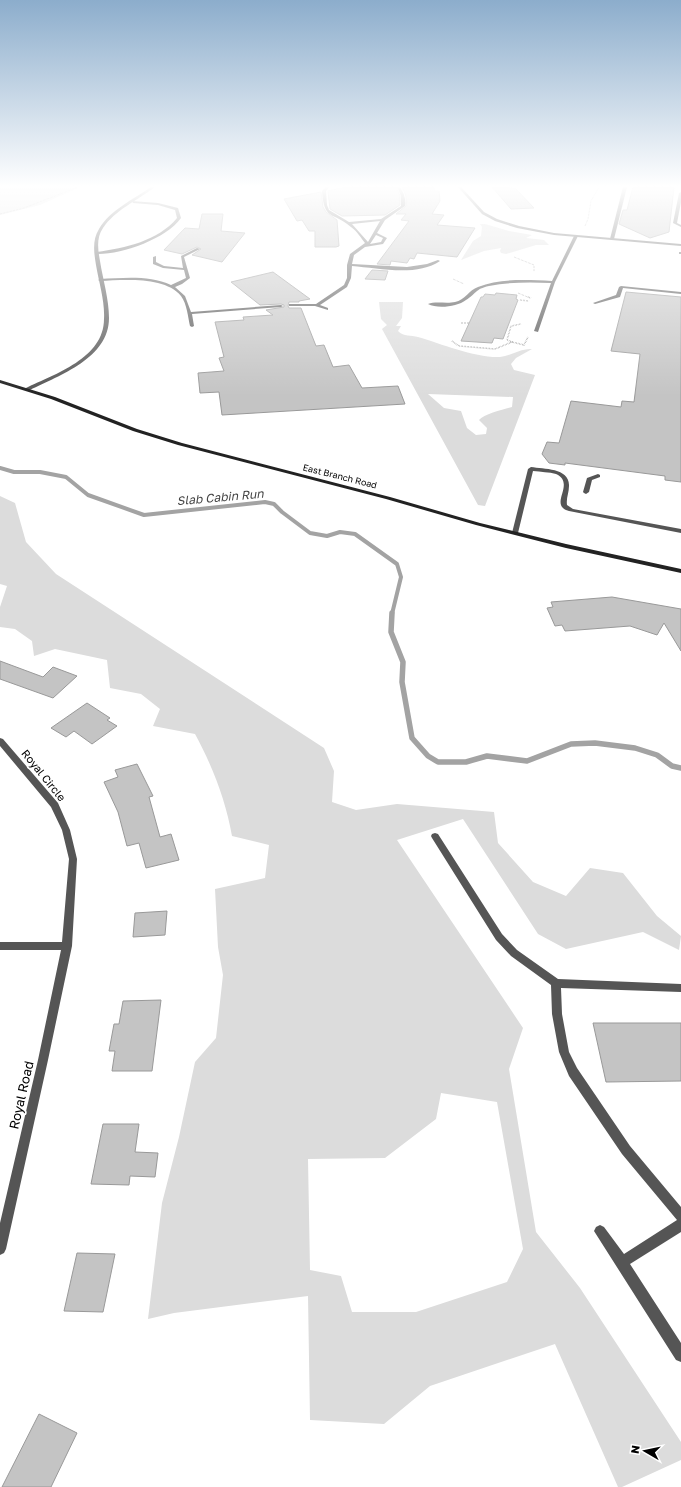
<svg xmlns="http://www.w3.org/2000/svg" width="681" height="1487" font-family="'Golos Text',sans-serif">
<style>
.green{fill:#dcdcdc;fill-rule:evenodd}
.lines{fill:none;stroke-linecap:round;stroke-linejoin:round}
.stream-far1{stroke:#a3a3a3;stroke-width:4}
.stream{stroke:#a3a3a3;stroke-width:5.5}
.building{fill:#c4c4c4;stroke:#999}
.path-far1{stroke:#777;stroke-width:1;stroke-dasharray:0.5 1;stroke-linecap:butt}
.path{stroke:#777;stroke-width:1.5;stroke-dasharray:0.5 1;stroke-linecap:butt}
.service{fill:#555;fill-rule:evenodd}
.minor{fill:#555;fill-rule:evenodd}
.secondary{fill:#222;fill-rule:evenodd}
.labels{text-anchor:middle;dominant-baseline:central;stroke-width:3.5;stroke-linejoin:round;paint-order:stroke}
.far-street-label{font-size:9px;fill:#000;stroke:#fff}
.street-label{font-size:11px;fill:#000;stroke:#fff}
.water-label{font-size:12px;font-style:italic;fill:#444;stroke:#fff}
.near-street-label{font-size:13px;fill:#000;stroke:#fff}
</style>
<rect width="100%" height="100%" fill="#fff"/>
<g class="green">
<path d="M 0,187 L 80,187 L 40,205 L 0,215 Z"/>
<path d="M 480,224 L 485,224 L 509,231 L 532,235 L 526,238 L 544,240 L 549,245 L 536,245 L 506,254 L 501,253 L 500,251 L 501,248 L 484,251 L 461,260 L 473,241 L 481,236 L 482,227 Z"/>
<path d="M 379,302 L 403,302 L 402,318 L 396,326 L 401,326 L 398,331 C 404,337 411,335 418,337 C 442,344 475,358 500,357 C 511,356 521,348 532,349 L 516,358 L 511,364 L 514,370 L 535,375 L 485,506 L 478,505 L 382,329 L 387,325 L 381,319 ZM 428,394 L 513,397 L 512,407 C 504,409 484,414 479,420 L 487,428 L 486,434 L 476,435 L 467,428 L 461,411 L 444,408 Z"/>
<path d="M 0,496 L 15,503 L 26,542 L 56,574 L 324,748 L 334,771 L 332,802 L 356,810 L 397,804 L 494,812 L 498,843 L 533,882 L 566,896 L 590,868 L 623,873 L 657,916 L 681,936 L 679,950 L 643,932 L 566,949 L 538,934 L 463,819 L 397,840 L 523,1028 L 509,1069 L 536,1232 L 580,1288 L 681,1442 L 681,1460 L 622,1487 L 618,1487 L 555,1344 L 430,1386 L 384,1424 L 310,1420 L 308,1296 L 174,1313 L 148,1319 L 162,1203 L 179,1137 L 195,1062 L 216,1038 L 223,975 L 218,947 L 215,889 L 265,878 L 269,845 L 232,836 C 226,801 212,765 195,734 L 153,726 L 160,709 L 141,694 L 110,688 L 107,660 L 55,649 L 34,656 L 32,641 L 15,629 L 0,627 L 0,607 L 7,586 L 0,584 ZM 441,1093 L 497,1102 L 523,1249 L 507,1282 L 416,1312 L 352,1312 L 341,1276 L 310,1270 L 308,1159 L 385,1158 L 436,1119 Z"/>
</g>
<g class="lines">
<path class="stream-far1" d="M 0,468 L 14,472 L 40,472 L 66,477 L 88,495 L 144,515 L 265,502 L 274,504 L 282,512 L 310,533 L 327,536 L 340,532 L 355,534 L 397,564 L 401,577 L 392,614"/>
<path class="stream" d="M 392,613 L 391,632 L 403,662 L 402,682 L 412,738 L 428,756 L 438,762 L 466,762 L 487,756 L 527,761 L 571,744 L 595,743 L 635,748 L 657,755 L 672,766 L 681,768"/>
</g>
<g class="building">
<path d="M 346,187 L 396,187 L 400,196 L 400,205 L 385,215 L 342,216 L 330,209 L 328,191 Z"/>
<path d="M 402,187 L 433,187 L 435,191 L 439,191 L 440,201 L 432,214 L 444,215 L 437,225 L 475,228 L 457,257 L 417,253 L 414,259 L 410,258 L 407,263 L 391,261 L 390,265 L 377,264 L 409,221 L 401,220 L 406,214 L 396,214 L 406,206 L 406,196 Z"/>
<path d="M 492,187 L 515,188 L 534,208 L 511,209 Z"/>
<path d="M 633,187 L 674,187 L 669,232 L 650,238 L 619,224 L 623,210 L 627,210 Z"/>
<path d="M 321,192 L 323,207 L 326,212 L 337,220 L 339,246 L 336,247 L 315,247 L 315,231 L 309,231 L 302,220 L 297,221 L 284,199 Z"/>
<path d="M 202,214 L 223,214 L 221,231 L 245,233 L 222,262 L 192,255 L 201,249 L 197,247 L 182,254 L 164,250 L 185,228 L 199,229 Z"/>
<path d="M 372,270 L 388,271 L 385,280 L 365,279 Z"/>
<path d="M 273,272 L 310,299 L 299,301 L 299,302 L 289,302 L 288,306 L 289,308 L 301,308 L 316,346 L 324,345 L 333,367 L 349,365 L 362,388 L 398,386 L 405,404 L 222,415 L 219,392 L 200,393 L 198,373 L 224,371 L 219,358 L 224,357 L 215,322 L 244,320 L 243,317 L 273,315 L 266,310 L 284,307 L 284,305 L 281,304 L 260,305 L 231,282 Z"/>
<path d="M 626,292 L 681,297 L 681,482 L 665,480 L 665,476 L 565,463 L 565,465 L 549,463 L 542,454 L 547,442 L 559,443 L 571,401 L 621,407 L 622,401 L 634,402 L 640,354 L 611,351 Z"/>
<path d="M 496,293 L 517,295 L 516,299 L 518,300 L 503,339 L 494,338 L 492,343 L 461,341 L 481,297 L 483,297 L 485,294 L 495,295 Z"/>
<path d="M 612,597 L 681,609 L 681,651 L 664,623 L 657,635 L 630,626 L 565,631 L 562,625 L 555,626 L 547,608 L 553,607 L 551,602 Z"/>
<path d="M 0,661 L 43,677 L 53,667 L 77,676 L 53,698 L 0,679 Z"/>
<path d="M 87,703 L 110,718 L 107,720 L 117,726 L 92,744 L 74,731 L 66,737 L 51,728 Z"/>
<path d="M 137,764 L 153,796 L 149,797 L 160,837 L 171,834 L 179,860 L 146,868 L 139,843 L 127,846 L 118,812 L 104,782 L 118,777 L 115,770 Z"/>
<path d="M 167,911 L 165,935 L 133,937 L 135,913 Z"/>
<path d="M 161,1000 L 152,1071 L 112,1071 L 115,1051 L 109,1051 L 114,1024 L 119,1024 L 123,1001 Z"/>
<path d="M 593,1023 L 681,1023 L 681,1081 L 606,1082 Z"/>
<path d="M 103,1124 L 139,1124 L 135,1152 L 158,1153 L 155,1177 L 130,1176 L 129,1185 L 91,1184 Z"/>
<path d="M 77,1253 L 115,1254 L 103,1312 L 64,1311 Z"/>
<path d="M 39,1414 L 77,1433 L 51,1487 L 2,1487 Z"/>
</g>
<g class="lines">
<g class="path-far1">
<path d="M 0,214 L 24,208 L 78,187"/>
<path d="M 585,226 L 588,219 L 591,201 L 599,187"/>
<path d="M 514,257 L 534,265 L 534,272"/>
<path d="M 453,279 L 464,284"/>
<path d="M 518,293 L 530,298"/>
</g>
<g class="path">
<path d="M 528,297 L 531,298"/>
<path d="M 520,300 L 529,301"/>
<path d="M 461,323 L 469,323"/>
<path d="M 452,341 L 459,346 L 495,349 L 512,342 L 507,340 L 511,326 L 521,324"/>
<path d="M 512,342 L 524,345 L 528,337"/>
</g>
<g class="service">
<path d="M 326,187 L 329,187 L 326,191 L 327,205 L 329,210 L 349,222 L 381,219 L 401,206 L 401,196 L 397,187 L 400,187 C 404,193 406,199 405,206 L 385,220 L 377,233 L 387,238 L 383,244 L 365,247 L 354,255 L 352,264 L 407,267 L 427,264 L 438,260 L 440,261 C 417,277 378,268 352,266 L 351,278 L 347,287 L 320,305 L 328,308 L 328,310 L 315,306 L 289,306 L 289,304 L 316,304 L 344,285 L 347,278 L 347,265 L 350,254 L 365,243 C 361,238 357,231 351,227 C 332,211 324,221 322,191 ZM 380,221 L 368,242 L 352,224 ZM 376,235 L 383,238 L 381,242 L 370,244 Z"/>
<path d="M 623,187 L 627,187 L 614,239 L 612,240 L 610,239 Z"/>
<path d="M 681,192 L 681,202 L 677,223 L 681,225 L 681,227 L 673,223 L 679,193 Z"/>
<path d="M 132,201 L 158,203 L 178,208 L 181,218 C 166,239 121,255 96,254 L 97,252 C 125,248 158,241 177,218 L 175,210 L 158,205 L 133,203 Z"/>
<path d="M 576,235 L 578,236 L 555,282 L 538,332 L 534,331 L 551,283 C 530,282 509,282 489,286 C 475,289 476,294 466,300 C 457,307 437,309 428,304 C 435,301 447,304 455,302 C 465,300 469,290 478,287 C 500,278 528,280 552,281 L 574,236 Z"/>
<path d="M 197,248 L 200,249 L 184,257 L 190,278 L 182,284 L 175,287 L 185,296 L 191,312 L 281,305 L 283,306 L 281,307 L 192,314 L 194,326 L 192,327 L 190,326 C 188,317 187,304 181,296 C 165,276 123,280 100,281 L 98,280 L 100,279 C 123,278 150,275 171,285 L 186,278 L 184,270 L 163,268 L 153,264 L 153,257 L 156,256 L 156,262 L 164,266 L 183,268 L 181,256 Z"/>
<rect x="679" y="252" width="2" height="2"/>
<path d="M 621,286 L 681,292 L 681,294 L 623,288 L 620,297 L 595,304 L 593,303 L 616,295 L 619,287 Z"/>
<path d="M 531,467 C 544,469 570,468 569,486 C 569,493 566,498 567,505 L 573,509 L 681,529 L 681,533 L 569,511 C 567,510 565,510 563,508 C 554,500 574,482 556,474 C 549,472 541,472 533,471 L 518,533 L 517,534 L 513,534 L 512,533 L 528,469 Z"/>
<path d="M 598,474 L 600,475 L 600,477 L 592,480 L 589,492 L 586,494 L 584,493 L 583,492 L 587,478 Z"/>
<path d="M 435,833 L 438,834 L 502,934 L 517,950 L 558,979 L 681,984 L 681,992 L 561,988 L 562,1014 L 569,1052 L 577,1068 L 630,1146 L 681,1207 L 681,1232 L 630,1264 L 681,1343 L 681,1362 L 676,1360 L 594,1231 L 596,1227 L 600,1225 L 604,1227 L 624,1254 L 677,1220 L 622,1154 L 569,1076 L 559,1052 L 552,1014 L 551,985 L 511,956 L 496,940 L 432,838 L 431,836 L 432,834 Z"/>
</g>
<g class="minor">
<path d="M 151,187 L 155,187 C 138,200 115,210 103,228 C 96,238 98,250 100,261 C 103,280 109,299 109,318 C 109,358 60,375 30,390 L 26,390 L 26,388 C 55,374 104,358 104,319 C 105,301 99,283 96,265 C 94,253 92,240 99,229 C 110,210 134,199 151,187 Z"/>
<path d="M 458,187 L 461,187 L 484,212 L 497,219 L 519,226 L 554,233 L 681,244 L 681,246 L 554,235 L 517,228 L 495,221 L 482,214 Z"/>
<path d="M 0,738 L 3,739 L 58,803 L 70,830 L 77,859 L 72,946 L 48,1060 L 6,1249 L 4,1253 L 0,1255 L 0,1223 L 38,1060 L 61,950 L 0,950 L 0,942 L 62,942 L 69,859 L 62,830 L 51,807 L 0,746 Z"/>
</g>
<path class="secondary" d="M 0,380 L 55,397 L 137,429 L 182,443 L 390,497 L 480,523 L 566,544 L 681,569 L 681,573 L 566,548 L 476,525 L 386,499 L 178,445 L 133,431 L 51,399 L 0,383 Z"/>
</g>
<linearGradient id="sky" x2="0" y2="1"><stop stop-color="#8cadcc"/><stop offset="0.47" stop-color="#fff"/><stop offset="1" stop-color="#fff" stop-opacity="0"/></linearGradient>
<rect width="681" height="396" fill="url(#sky)"/>
<g class="labels">
<g class="far-street-label">
<text transform="translate(340 476) rotate(14)">East Branch Road</text>
</g>
<g class="street-label">
<text transform="translate(44 775) rotate(51)">Royal Circle</text>
</g>
<g class="water-label">
<text transform="translate(220 497) rotate(-5)">Slab Cabin Run</text>
</g>
<g class="near-street-label">
<text transform="translate(21 1095) rotate(-77)">Royal Road</text>
</g>
</g>
<g transform="translate(645 1451) rotate(279)" stroke="#ffffff" stroke-width="3" paint-order="stroke">
<path d="M0-3L7 15L0 10L-7 15Z" fill="#000000"/>
<text y="-6" font-size="11" font-weight="bold" text-anchor="middle" fill="#000000">N</text>
</g>
</svg>
